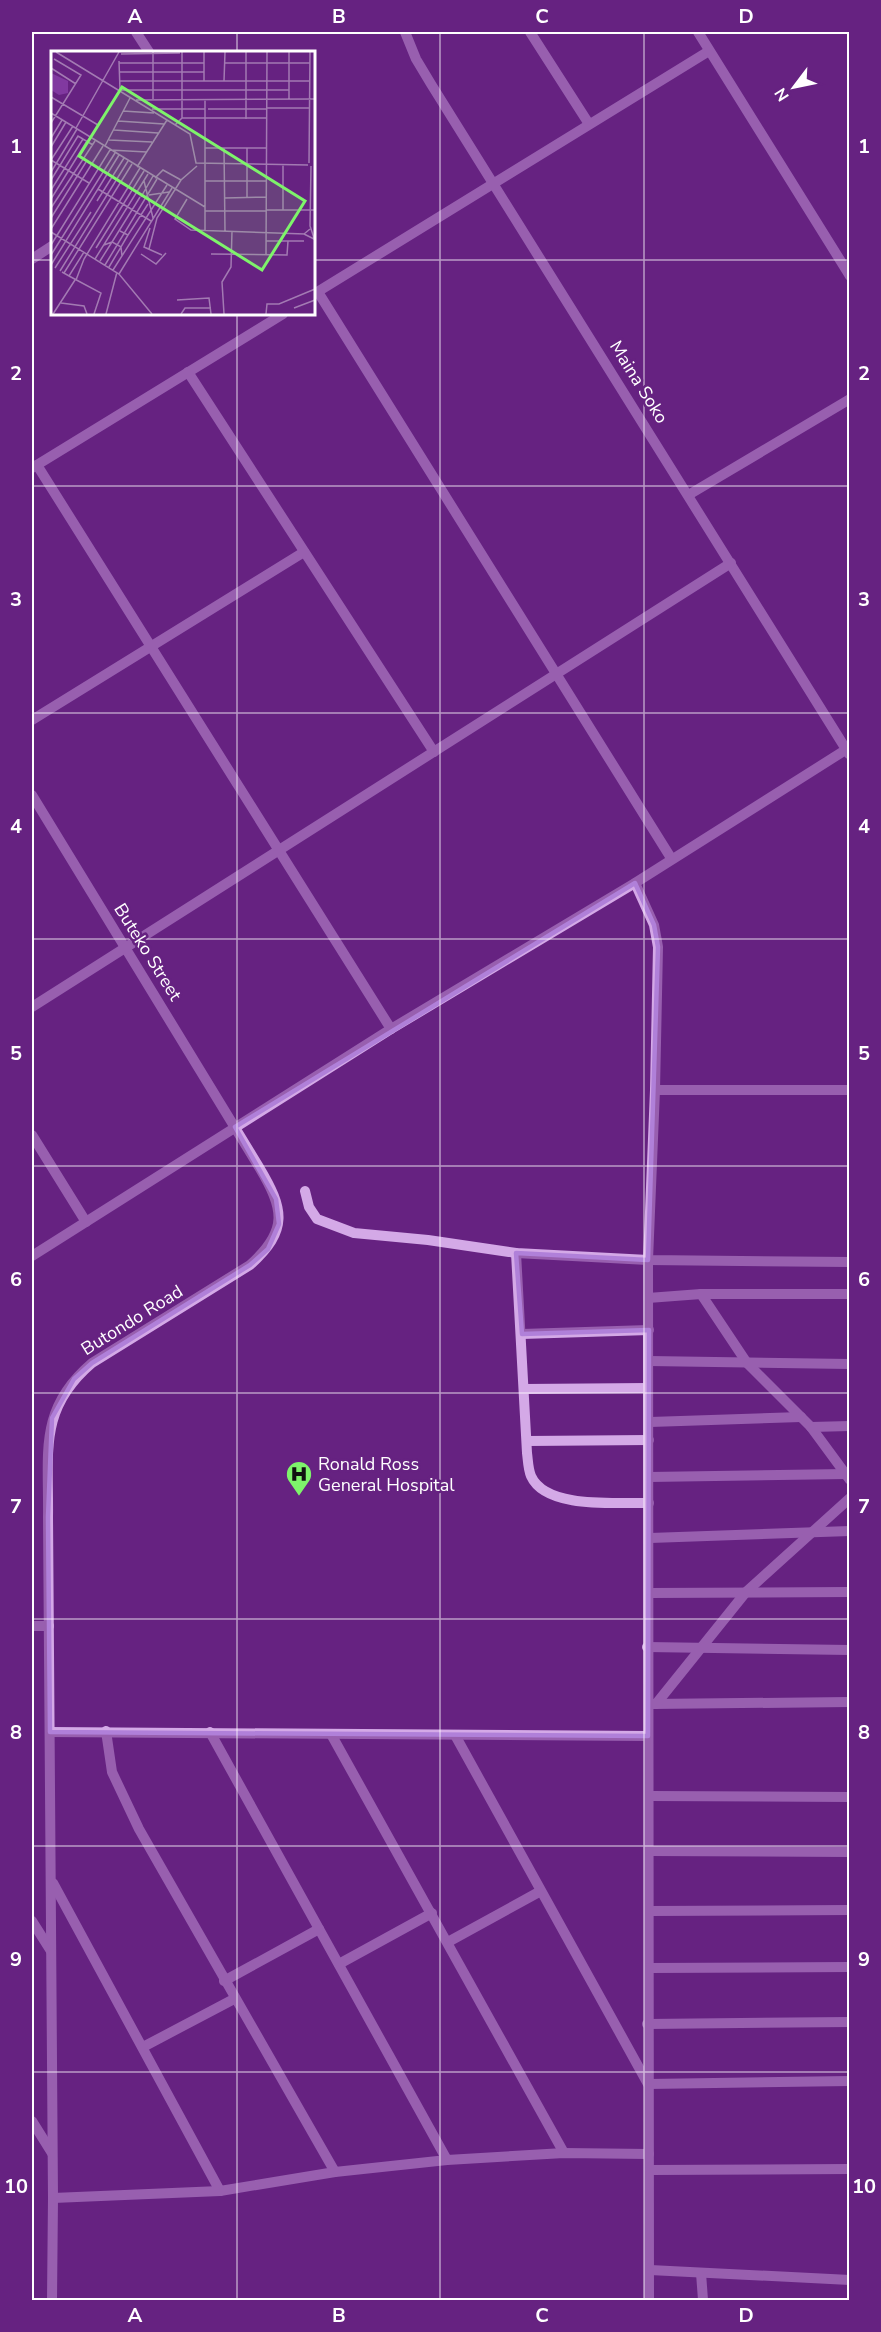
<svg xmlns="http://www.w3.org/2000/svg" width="881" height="2332" font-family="'Nunito Sans',sans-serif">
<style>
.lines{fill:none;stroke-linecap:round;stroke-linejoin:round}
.minor{stroke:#d4a9e7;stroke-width:10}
.marked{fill:none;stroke:#b080d9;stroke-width:4.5;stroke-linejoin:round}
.grid{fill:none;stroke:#fff;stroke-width:1.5;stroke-opacity:0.55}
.labels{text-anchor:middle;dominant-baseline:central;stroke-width:5;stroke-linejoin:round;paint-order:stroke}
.street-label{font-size:18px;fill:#fff;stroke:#662281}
.poi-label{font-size:18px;fill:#fff;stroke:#662281;text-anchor:start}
.inset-road{fill:none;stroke:#a37ab3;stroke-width:1.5}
.view{fill:#7ef36b;fill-opacity:0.15;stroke:#7ef36b;stroke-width:3}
.inset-edge{fill:none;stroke:#fff;stroke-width:3}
.neatline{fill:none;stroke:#fff;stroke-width:2}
.grid-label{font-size:20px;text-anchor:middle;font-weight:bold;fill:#fff}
</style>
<rect width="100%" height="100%" fill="#662281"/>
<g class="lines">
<g class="minor">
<path d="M 136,32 L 149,52"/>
<path d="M 405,32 L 416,59 L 431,84 L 849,754"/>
<path d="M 530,32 L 589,124"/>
<path d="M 698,32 L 850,276"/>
<path d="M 32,259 L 52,246"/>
<path d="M 318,292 L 671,858"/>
<path d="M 314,294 L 709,51"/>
<path d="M 188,372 L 434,752"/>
<path d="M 37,465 L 391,1029"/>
<path d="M 32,468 L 283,314"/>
<path d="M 690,494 L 850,399"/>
<path d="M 32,720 L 304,552"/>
<path d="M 32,795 L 259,1167 C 284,1209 289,1230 250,1265 L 92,1363 C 38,1409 49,1452 48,1517 L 53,2198 L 52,2300"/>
<path d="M 635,883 L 654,925 L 658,947 L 655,1090 L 648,1260 L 649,2300"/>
<path d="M 32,1007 L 731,563"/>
<path d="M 655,1090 L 850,1090"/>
<path d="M 32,1135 L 86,1222"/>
<path d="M 305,1191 L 309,1207 L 317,1219 L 354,1233 L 428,1240 L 516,1253 L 648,1260 L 850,1262"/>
<path d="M 516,1253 L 527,1453 C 528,1460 528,1469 531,1476 C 546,1510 619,1502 649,1503"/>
<path d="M 32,1256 L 391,1029 L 635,883 L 847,749"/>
<path d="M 701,1294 L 747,1363 L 811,1427 L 850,1480"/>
<path d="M 648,1298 L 701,1294 L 850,1294"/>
<path d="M 522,1334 L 649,1330"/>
<path d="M 649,1361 L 850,1364"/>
<path d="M 524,1389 L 648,1388"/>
<path d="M 650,1422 L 801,1417"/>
<path d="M 811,1427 L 850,1426"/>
<path d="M 527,1441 L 649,1440"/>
<path d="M 649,1477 L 846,1474"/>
<path d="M 650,1538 L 850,1531"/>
<path d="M 649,1593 L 850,1592"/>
<path d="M 32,1626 L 49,1626"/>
<path d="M 647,1647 L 850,1650"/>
<path d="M 651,1704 L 850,1702"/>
<path d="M 656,1704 L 746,1592 L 850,1498"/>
<path d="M 106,1731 L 112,1772 L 139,1829 L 335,2172"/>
<path d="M 50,1732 L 648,1736"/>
<path d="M 210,1732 L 447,2160"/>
<path d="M 331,1734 L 564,2153"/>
<path d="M 455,1735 L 648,2084 L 850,2081"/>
<path d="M 650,1796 L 850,1797"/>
<path d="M 650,1851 L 850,1852"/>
<path d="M 53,1883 L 220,2191"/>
<path d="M 649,1911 L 850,1910"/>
<path d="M 32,1921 L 51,1951"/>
<path d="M 448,1942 L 539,1892"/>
<path d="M 339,1964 L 432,1913"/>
<path d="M 649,1968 L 850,1967"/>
<path d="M 224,1981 L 319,1929"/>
<path d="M 647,2024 L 850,2022"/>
<path d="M 143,2047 L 234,1999"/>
<path d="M 32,2121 L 52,2153"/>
<path d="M 650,2170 L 850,2169"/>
<path d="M 53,2198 L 220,2191 L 335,2172 L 447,2160 L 564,2153 L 649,2154"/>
<path d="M 650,2270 L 850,2280"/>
<path d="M 701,2273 L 703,2300"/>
</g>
</g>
<path d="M0 0H881V2332H0ZM 635,883 L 654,925 L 658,947 L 648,1260 L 516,1253 L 522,1334 L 649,1330 L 648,1736 L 50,1732 L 48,1517 L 52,1418 L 74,1379 L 92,1363 L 250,1265 L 268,1249 L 279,1224 L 276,1199 L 235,1127 Z" fill="#662281" fill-opacity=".55" fill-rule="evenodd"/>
<path class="marked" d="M 635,883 L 654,925 L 658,947 L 648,1260 L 516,1253 L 522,1334 L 649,1330 L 648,1736 L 50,1732 L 48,1517 L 52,1418 L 74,1379 L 92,1363 L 250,1265 L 268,1249 L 279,1224 L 276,1199 L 235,1127 Z"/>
<path class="grid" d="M 237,32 L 237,52M 440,32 L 440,2300M 644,32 L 644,2300M 32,260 L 52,260M 314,260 L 850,260M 237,314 L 237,2300M 32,486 L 850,486M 32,713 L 850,713M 32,939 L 850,939M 32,1166 L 850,1166M 32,1393 L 850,1393M 32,1619 L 850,1619M 32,1846 L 850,1846M 32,2072 L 850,2072"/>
<defs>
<g id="hospital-pin" transform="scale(1.35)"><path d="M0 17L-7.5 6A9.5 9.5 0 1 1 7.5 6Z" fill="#7ef36b" stroke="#662281"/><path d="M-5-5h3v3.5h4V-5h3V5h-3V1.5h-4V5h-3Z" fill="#111"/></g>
</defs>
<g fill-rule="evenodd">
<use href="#hospital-pin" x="299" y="1474"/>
</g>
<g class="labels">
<g class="street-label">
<text transform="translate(639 382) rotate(58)">Maina Soko</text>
<text transform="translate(148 952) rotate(58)">Buteko Street</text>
<text transform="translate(132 1320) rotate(-32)">Butondo Road</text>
</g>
<g class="poi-label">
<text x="318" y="1464">Ronald Ross<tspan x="318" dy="21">General Hospital</tspan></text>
</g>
</g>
<g transform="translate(51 51)">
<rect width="264" height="264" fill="#662281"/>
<path d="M 0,22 L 17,30 L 17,42 L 8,44 L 0,39 Z" fill="#8139a0"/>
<path class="inset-road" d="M 5,1 L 139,83 L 145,112 L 257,114M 195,1 L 195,68M 238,1 L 238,48M 70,3 L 129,2M 68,10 L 69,39M 68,12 L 153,12M 174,12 L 259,12M 0,17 L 25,33M 68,21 L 153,21M 69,30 L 258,30M 153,30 L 153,1M 173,30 L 174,1M 69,39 L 238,39M 0,46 L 47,74M 102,48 L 102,1M 85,49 L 264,48M 216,57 L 259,57M 101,58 L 154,58M 157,58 L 215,58M 72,60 L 103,62M 0,62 L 154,156M 131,67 L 131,1M 67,70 L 113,73M 0,72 L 30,24 L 3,8M 124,74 L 131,67 L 216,67M 25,77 L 68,1M 63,79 L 107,82M 0,87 L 11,69M 58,89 L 101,91M 54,95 L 79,47M 0,96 L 15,71M 154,97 L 216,97M 173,97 L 174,180M 0,109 L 38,132M 0,109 L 22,75M 258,112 L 259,1M 232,113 L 232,159M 260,115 L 259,175 L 264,190M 86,116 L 116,69M 0,121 L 26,78M 104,127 L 112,119 L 130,129M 0,129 L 27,85 L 32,88M 93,130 L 102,167M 154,130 L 216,130M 47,138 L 100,170M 0,139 L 32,88 L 42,94M 98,144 L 118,141M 90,146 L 102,125M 174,147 L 215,146M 196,147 L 196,97M 0,148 L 36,90M 136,148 L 124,168 L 140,179 L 254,183M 46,150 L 73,107M 0,157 L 44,90M 215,159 L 264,159M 154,160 L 215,160M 0,167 L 35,111M 99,177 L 93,196 L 111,204M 0,178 L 52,95M 259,178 L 253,183 L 263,188M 154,179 L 154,48M 69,180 L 77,184 L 70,196 L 61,191 L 89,146M 0,181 L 68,223 L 101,263M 77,184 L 97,153M 215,190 L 253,190M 0,194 L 59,99 L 96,101M 45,197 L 93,120M 98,198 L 106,167 L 130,129 L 146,115M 90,203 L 105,213 L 115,202M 160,203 L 236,204 L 237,190M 215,203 L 216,1M 0,204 L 64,102M 44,208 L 97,123M 49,210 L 61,191 L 53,194M 0,214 L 68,104M 54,214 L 106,128M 58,216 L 70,196 L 71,205M 4,217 L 40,161M 62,219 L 116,134M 9,220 L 77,110M 11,221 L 18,225 L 33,201M 13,222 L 81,113M 68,223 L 121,137M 18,225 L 50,242 L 43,263M 25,229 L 33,208 L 89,117M 126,249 L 158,247 L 160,263M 10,252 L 33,255 L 36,263M 243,257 L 264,249M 2,263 L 24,229M 55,263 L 66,221M 130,263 L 134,257 L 160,257M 173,263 L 171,231 L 180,216 L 181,180M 215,263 L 216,253 L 228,253 L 264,238"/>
<path class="view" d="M 71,36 L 254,150 L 211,219 L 28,105 Z"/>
<rect width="264" height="264" class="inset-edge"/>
</g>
<rect width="881" height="2332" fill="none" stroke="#662281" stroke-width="66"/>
<g transform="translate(794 87) rotate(238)" stroke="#662281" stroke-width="4.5" paint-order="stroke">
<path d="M0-4.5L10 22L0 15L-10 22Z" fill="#ffffff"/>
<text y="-9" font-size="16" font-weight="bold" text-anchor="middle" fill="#ffffff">N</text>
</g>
<rect x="33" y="33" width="815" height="2266" class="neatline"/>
<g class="grid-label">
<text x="135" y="23">A</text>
<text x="339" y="23">B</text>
<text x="542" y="23">C</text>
<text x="746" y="23">D</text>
<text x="16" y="153">1</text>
<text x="864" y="153">1</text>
<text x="16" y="380">2</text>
<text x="864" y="380">2</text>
<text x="16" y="606">3</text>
<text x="864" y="606">3</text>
<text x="16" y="833">4</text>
<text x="864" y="833">4</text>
<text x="16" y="1060">5</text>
<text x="864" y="1060">5</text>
<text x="16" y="1286">6</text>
<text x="864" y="1286">6</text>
<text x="16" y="1513">7</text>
<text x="864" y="1513">7</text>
<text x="16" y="1739">8</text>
<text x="864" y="1739">8</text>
<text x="16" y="1966">9</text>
<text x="864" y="1966">9</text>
<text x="16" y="2193">10</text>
<text x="864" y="2193">10</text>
<text x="135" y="2322">A</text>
<text x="339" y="2322">B</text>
<text x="542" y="2322">C</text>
<text x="746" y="2322">D</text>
</g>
</svg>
